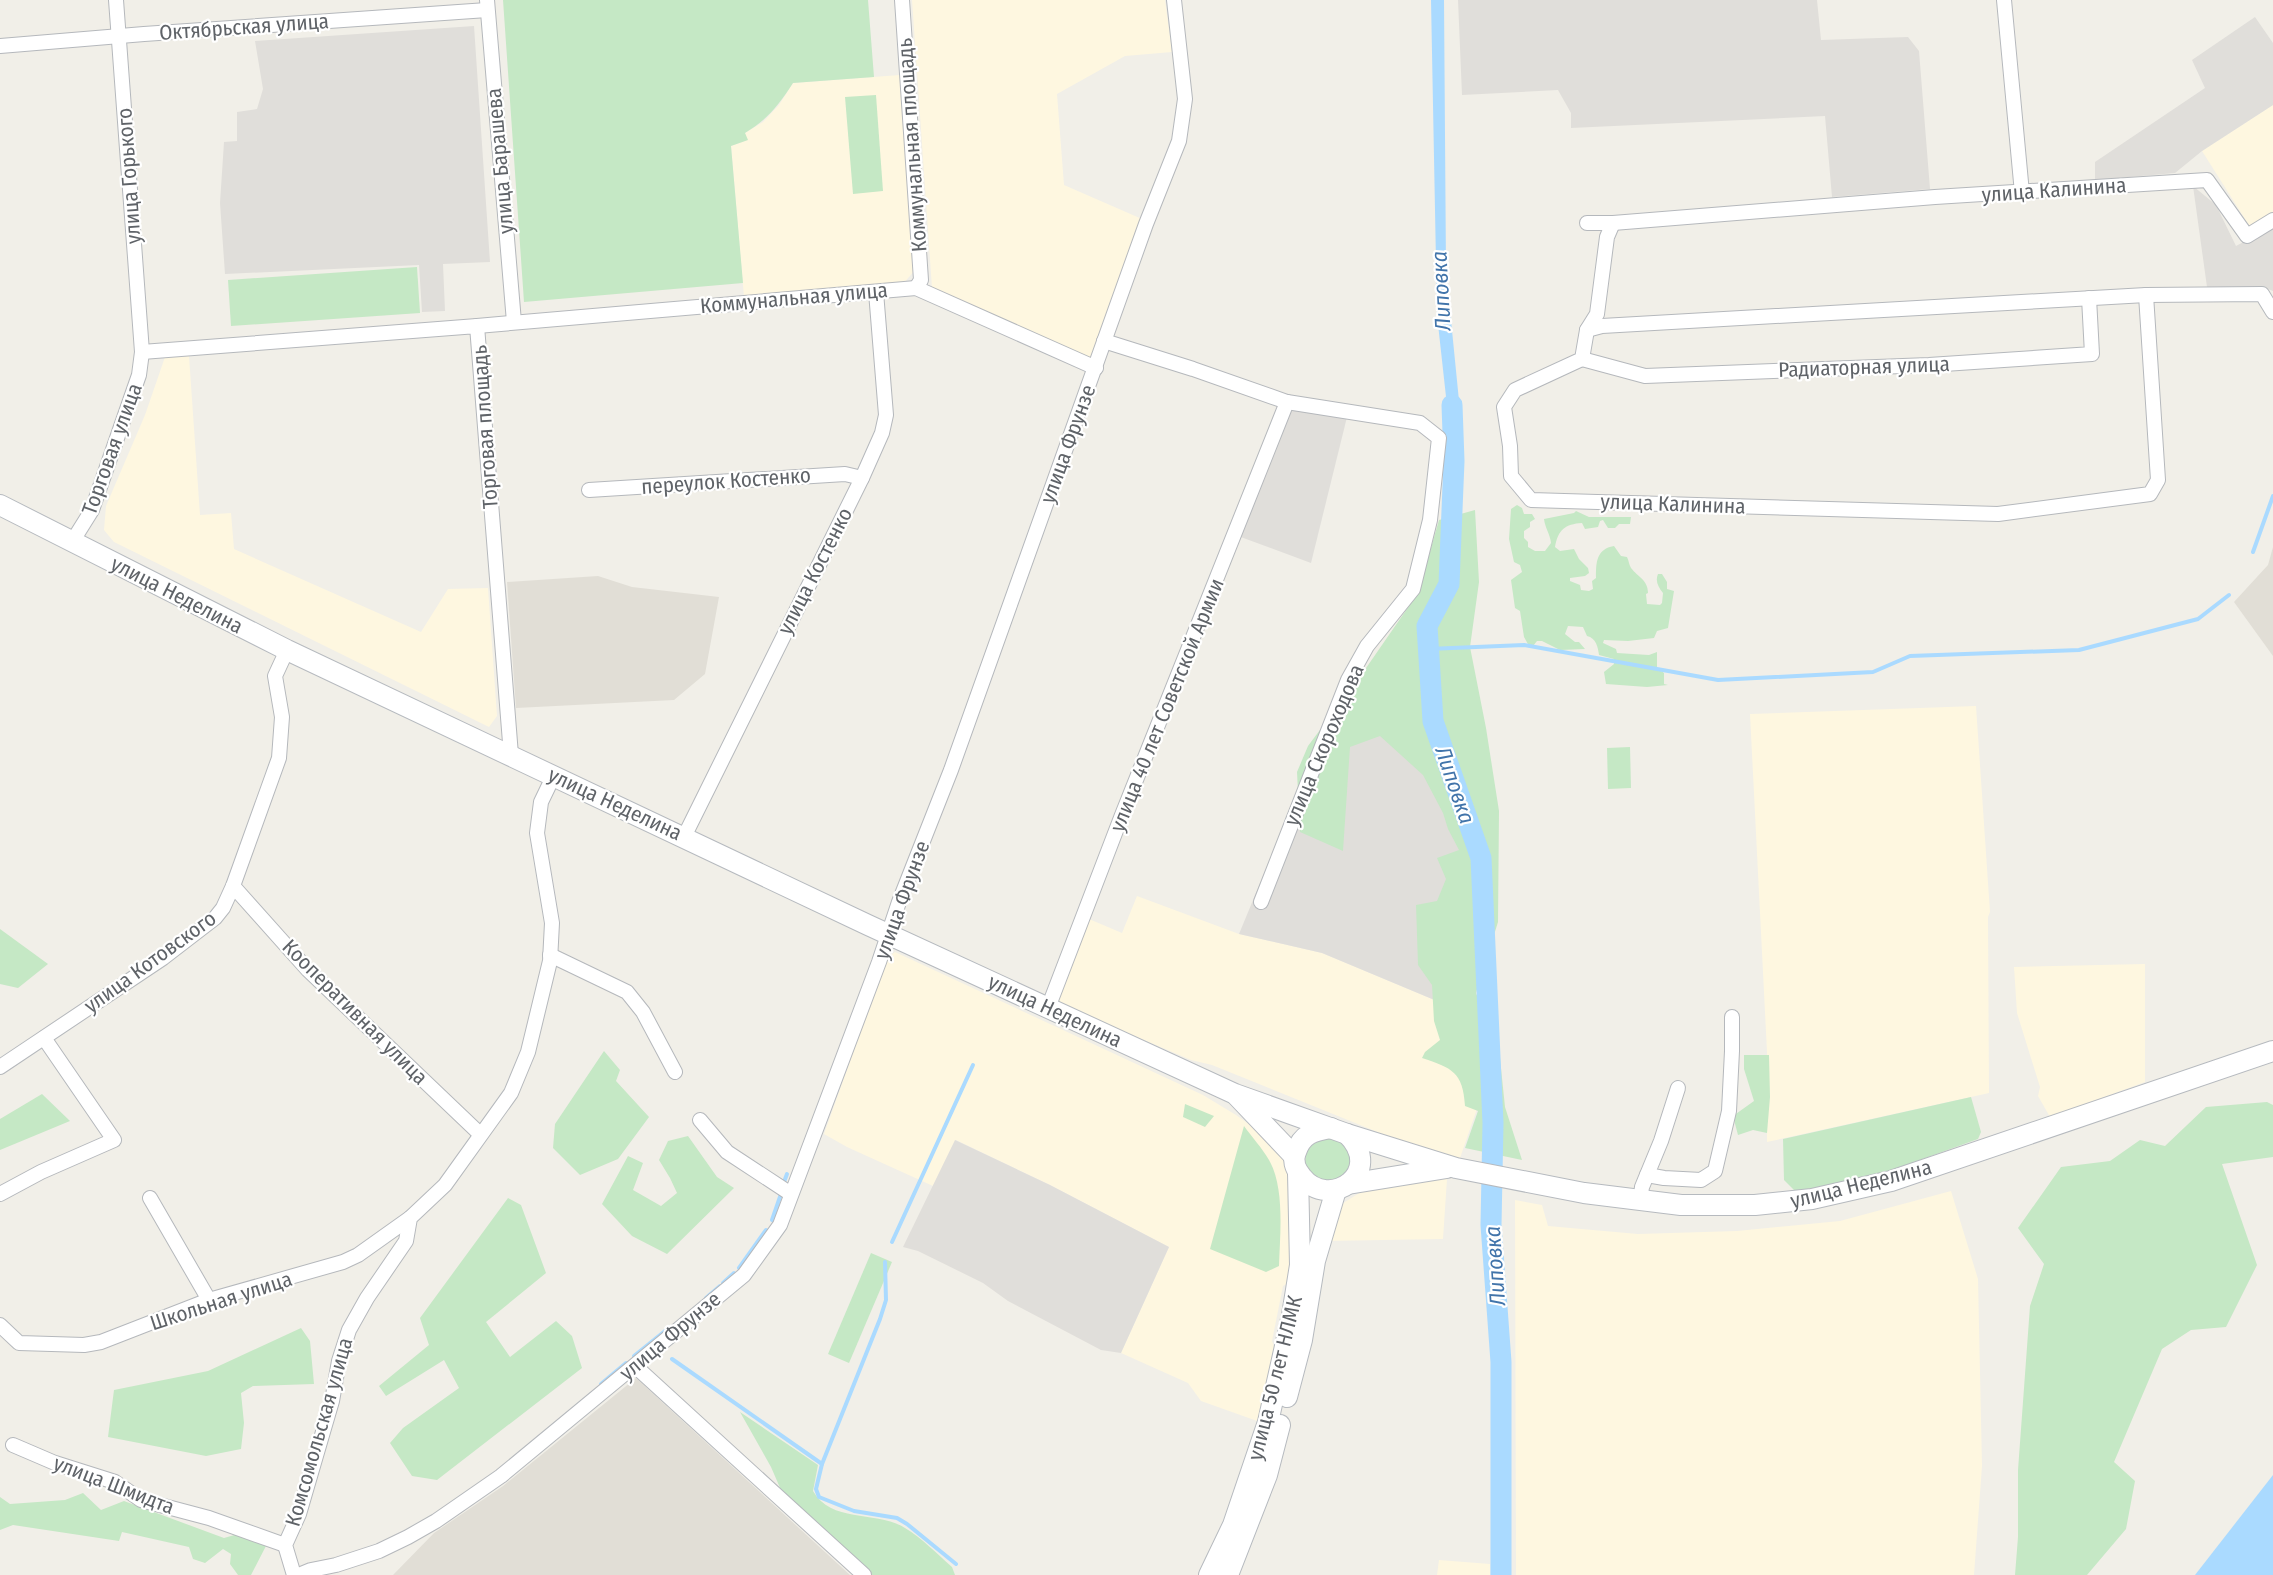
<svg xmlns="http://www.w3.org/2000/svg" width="2273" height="1575" font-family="'Fira Sans Condensed',sans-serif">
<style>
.commercial{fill:#fef7e0}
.industrial{fill:#e0deda}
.education{fill:#e1ded6}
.green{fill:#c5e8c5}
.water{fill:#aadaff}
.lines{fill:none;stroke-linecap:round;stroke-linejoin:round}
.stream{stroke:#aadaff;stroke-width:4}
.river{stroke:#aadaff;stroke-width:21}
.minor-casing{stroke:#b5b8bc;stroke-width:16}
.secondary-casing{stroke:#b6babf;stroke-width:22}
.minor{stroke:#fff;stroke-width:14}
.secondary{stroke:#fff;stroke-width:20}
.labels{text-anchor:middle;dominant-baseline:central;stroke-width:4.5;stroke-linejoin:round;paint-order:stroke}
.street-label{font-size:21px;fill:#5f6368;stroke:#fff}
.water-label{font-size:22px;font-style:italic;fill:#4174aa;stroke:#fff}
</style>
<rect width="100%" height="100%" fill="#f1efe8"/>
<g class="commercial">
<path d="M 912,0 L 1165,0 L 1172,52 L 1125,56 L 1057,94 L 1064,185 L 1142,219 L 1090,359 L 932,288 Z"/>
<path d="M 900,75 L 915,270 L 903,284 L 744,297 L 731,146 L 747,140 L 745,133 L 763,122 L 779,105 L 793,83 Z"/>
<path d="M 2273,105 L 2273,213 L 2250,227 L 2202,151 Z"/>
<path d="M 189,356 L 200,515 L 231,513 L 234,549 L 421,632 L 448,589 L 488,588 L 497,716 L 489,727 L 114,542 L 104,530 L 106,506 L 145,415 L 165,357 Z"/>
<path d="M 1976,706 L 1990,912 L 1988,917 L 1989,1093 L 1767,1142 L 1767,1052 L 1750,714 Z"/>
<path d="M 1137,896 L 1239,934 L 1322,953 L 1444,1004 L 1478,1106 L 1460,1158 L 1412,1146 L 1212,1065 L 1191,1060 L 1055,1002 L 1089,919 L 1122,933 Z"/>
<path d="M 895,952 L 1203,1095 L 1236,1115 L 1267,1137 L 1285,1160 L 1293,1182 L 1296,1228 L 1290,1282 L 1283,1286 L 1272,1341 L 1276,1352 L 1260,1422 L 1201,1401 L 1188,1383 L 1121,1353 L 1169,1247 L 1050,1185 L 956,1140 L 933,1186 L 847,1147 L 824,1134 L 887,958 Z"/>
<path d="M 2145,964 L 2145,1082 L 2050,1117 L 2038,1096 L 2040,1087 L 2017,1013 L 2014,967 Z"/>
<path d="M 1417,1179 L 1447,1179 L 1443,1239 L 1323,1241 L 1337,1207 L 1364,1190 Z"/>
<path d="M 1951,1191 L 1978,1279 L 1982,1466 L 1974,1575 L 1516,1575 L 1515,1200 L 1542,1205 L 1548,1226 L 1638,1234 L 1737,1231 L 1840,1221 Z"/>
<path d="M 1439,1560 L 1490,1564 L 1490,1575 L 1437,1575 Z"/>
</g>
<g class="industrial">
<path d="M 1458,0 L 1817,0 L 1821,40 L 1908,37 L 1919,51 L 1930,189 L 1832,197 L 1825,116 L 1571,128 L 1571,113 L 1558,90 L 1462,95 Z"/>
<path d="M 2255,17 L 2273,43 L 2273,105 L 2202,151 L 2175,173 L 2095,180 L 2095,162 L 2205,88 L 2192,60 Z"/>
<path d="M 474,26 L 490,262 L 443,264 L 445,311 L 422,312 L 419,265 L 225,274 L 220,203 L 224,142 L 237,141 L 237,112 L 257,109 L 263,89 L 255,41 Z"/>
<path d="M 2193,186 L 2216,205 L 2236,246 L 2273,226 L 2273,291 L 2263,287 L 2207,287 Z"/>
<path d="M 1289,408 L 1347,417 L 1311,563 L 1238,536 Z"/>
<path d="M 1331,711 L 1431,740 L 1467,850 L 1444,1004 L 1322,953 L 1239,934 Z"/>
<path d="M 955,1140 L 1050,1185 L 1169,1247 L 1121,1353 L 1101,1350 L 1008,1301 L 983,1283 L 918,1251 L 903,1247 Z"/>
</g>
<g class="education">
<path d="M 2273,547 L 2273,656 L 2234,602 L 2268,565 Z"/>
<path d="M 598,576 L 632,587 L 719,597 L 705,674 L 674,700 L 516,708 L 507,582 Z"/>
<path d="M 636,1378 L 850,1575 L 393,1575 L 434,1533 L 503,1486 Z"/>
</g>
<g class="green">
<path d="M 503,0 L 868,0 L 874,77 L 793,83 C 778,106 768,119 745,133 L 748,140 L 731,146 L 743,283 L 524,302 Z"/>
<path d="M 876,95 L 883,191 L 853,194 L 845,97 Z"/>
<path d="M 417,267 L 420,313 L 231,326 L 228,280 Z"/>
<path d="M 1517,505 L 1522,508 L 1524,514 L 1532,514 L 1535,519 L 1530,522 L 1530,527 L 1524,531 L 1524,538 L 1528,542 L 1528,547 L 1535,551 L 1545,551 L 1551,543 C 1550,534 1545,528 1544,519 L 1574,513 L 1576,511 L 1589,517 L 1631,517 L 1630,524 L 1619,524 L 1615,528 L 1608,528 L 1603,520 L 1600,521 L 1598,527 L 1585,529 L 1582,523 C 1565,524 1558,530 1555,547 L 1560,551 L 1574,549 L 1579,559 L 1588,568 L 1589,573 L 1585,576 L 1570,578 L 1570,581 L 1580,585 L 1581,590 L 1589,591 L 1593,589 L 1592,581 L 1596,578 C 1596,563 1596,549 1614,546 L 1621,556 L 1627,557 C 1629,561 1629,565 1631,568 C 1638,577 1648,580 1648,593 L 1646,594 L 1647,604 L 1660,605 L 1662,603 L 1663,593 C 1658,587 1655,581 1658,574 L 1662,574 L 1667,582 L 1667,589 L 1674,591 L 1668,628 L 1657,631 L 1654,638 L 1628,641 L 1604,640 L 1603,643 L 1616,649 L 1617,653 L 1649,655 L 1657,652 L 1657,668 L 1664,673 L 1664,684 L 1668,685 L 1647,687 L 1606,684 L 1604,672 L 1614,664 L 1614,659 L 1599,655 C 1598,647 1596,638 1587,636 L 1583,627 L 1568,626 L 1565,634 L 1575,642 L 1579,642 L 1585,649 L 1560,650 L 1542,641 L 1537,641 L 1533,646 L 1529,646 L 1524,637 L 1520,611 L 1515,608 L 1511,580 L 1522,572 L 1520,565 L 1514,562 L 1509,539 L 1511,509 Z"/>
<path d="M 1475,510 L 1479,582 L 1470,647 L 1486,728 L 1499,811 L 1498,922 L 1476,993 L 1480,1004 L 1482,1043 L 1499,1049 L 1505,1107 L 1522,1160 L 1465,1148 L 1478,1111 L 1465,1106 C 1463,1072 1452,1068 1422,1058 L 1425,1052 L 1440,1040 L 1434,1021 L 1432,985 L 1418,965 L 1416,905 L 1437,901 L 1446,879 L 1437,858 L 1459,850 L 1448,829 L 1443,813 L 1423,775 L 1380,736 L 1350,747 L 1343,851 L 1300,832 L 1297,772 L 1308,746 L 1364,671 L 1418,593 L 1439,520 Z"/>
<path d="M 1630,747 L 1631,788 L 1608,789 L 1607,748 Z"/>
<path d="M 0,929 L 48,964 L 18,988 L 0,984 Z"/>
<path d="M 604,1051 L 620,1070 L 616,1081 L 649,1117 L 618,1159 L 580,1175 L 553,1148 L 555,1124 Z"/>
<path d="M 1744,1055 L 1769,1055 L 1770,1097 L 1767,1133 L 1753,1130 L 1738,1135 L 1733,1116 L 1754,1101 L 1744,1069 Z"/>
<path d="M 42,1094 L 70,1121 L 0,1150 L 0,1119 Z"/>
<path d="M 1971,1097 L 1981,1132 L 1978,1139 L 1867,1179 L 1795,1191 L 1784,1180 L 1783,1139 Z"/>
<path d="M 2267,1102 L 2273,1105 L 2273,1157 L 2222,1164 L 2257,1265 L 2226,1327 L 2191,1330 L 2162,1349 L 2114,1462 L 2135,1481 L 2126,1529 L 2087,1575 L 2015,1575 L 2018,1537 L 2018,1470 L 2030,1306 L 2044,1264 L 2018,1228 L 2061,1167 L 2110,1161 L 2140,1140 L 2165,1146 L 2206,1107 Z"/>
<path d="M 1185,1104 L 1214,1116 L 1205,1127 L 1183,1117 Z"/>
<path d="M 1244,1126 C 1252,1137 1262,1148 1269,1160 C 1285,1188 1280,1234 1279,1266 L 1266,1272 L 1210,1249 Z"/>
<path d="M 688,1136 L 717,1177 L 734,1188 L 667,1254 L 632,1236 L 602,1204 L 628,1156 L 643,1163 L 633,1190 L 661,1206 L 677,1193 L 670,1178 L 659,1160 L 668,1141 Z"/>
<path d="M 1318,1136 L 1349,1141 L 1352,1173 L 1322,1184 L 1305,1166 L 1306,1148 Z"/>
<path d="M 508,1198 L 521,1205 L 546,1273 L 486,1322 L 510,1357 L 556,1321 L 572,1336 L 582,1368 L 437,1480 L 412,1476 L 390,1443 L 403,1428 L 459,1388 L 444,1360 L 386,1396 L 379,1386 L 429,1345 L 420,1318 Z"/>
<path d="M 871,1253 L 892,1262 L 849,1363 L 828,1354 Z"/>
<path d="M 301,1328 L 310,1341 L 314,1384 L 253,1386 L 241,1393 L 244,1423 L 241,1449 L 206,1456 L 108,1437 L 114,1390 L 208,1371 Z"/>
<path d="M 740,1412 L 818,1465 L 813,1491 C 832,1524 877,1510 905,1528 C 922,1538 937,1554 952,1567 L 955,1575 L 872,1575 L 867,1572 L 784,1497 L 771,1467 Z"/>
<path d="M 83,1493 L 101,1510 L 124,1501 L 224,1538 L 238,1534 L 267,1544 L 251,1575 L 238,1575 L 230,1564 L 231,1554 L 223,1549 L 205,1563 L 193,1559 L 189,1547 L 122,1532 L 119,1541 L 13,1525 L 0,1530 L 0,1497 L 10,1504 L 65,1500 Z"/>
</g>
<g class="water">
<path d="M 1431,0 L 1444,0 L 1446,270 L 1462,431 L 1450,433 L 1437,315 Z"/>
<path d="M 2273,1475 L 2273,1575 L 2195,1575 Z"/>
</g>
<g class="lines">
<g class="stream">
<path d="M 2253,552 L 2273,496"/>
<path d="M 1428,649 L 1524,645 L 1718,680 L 1873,672 L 1910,656 L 2079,650 L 2198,619 L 2229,595"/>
<path d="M 784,1182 L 787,1174"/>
<path d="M 772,1220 L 781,1194"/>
<path d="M 892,1242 L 973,1065"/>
<path d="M 885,1262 L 886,1300 L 880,1319 L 822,1464 L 816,1489 L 819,1497 L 854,1511 L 897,1518 L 907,1524 L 956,1564"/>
<path d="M 739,1268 L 766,1230"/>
<path d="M 723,1283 L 734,1273"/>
<path d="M 706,1298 L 720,1286"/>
<path d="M 634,1356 L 670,1327"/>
<path d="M 672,1359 L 822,1464"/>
<path d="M 601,1384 L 626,1363"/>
</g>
<path class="river" d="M 1452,405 L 1454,461 L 1449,584 L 1427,626 L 1433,721 L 1481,858 L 1493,1123 L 1491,1225 L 1501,1362 L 1501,1575"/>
<g class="minor-casing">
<g id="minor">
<path d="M 487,0 L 514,322"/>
<path d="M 902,0 L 921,280 L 916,288"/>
<path d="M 2004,0 L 2022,193"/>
<path d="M 0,46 L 144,34 L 487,10"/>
<path d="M 1587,223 L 1613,223 L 1607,237 L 1597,314 L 1587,330 L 1582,359 L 1515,390 L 1504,407 L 1510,446 L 1511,476 L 1531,500 L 1998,514 L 2150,494 L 2158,480 L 2146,295"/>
<path d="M 1613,223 L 1935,197 L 2207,180 L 2247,236 L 2273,220"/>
<path d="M 477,326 L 916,288 L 1096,368"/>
<path d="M 1587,330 L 1602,326 L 2146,295 L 2262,294 L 2273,312"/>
<path d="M 1104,341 L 1193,369 L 1287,402 L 1420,423 L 1439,438 L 1430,520 L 1413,589 L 1367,646 L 1348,680 L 1261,902"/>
<path d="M 142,352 L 477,326 L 511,755"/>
<path d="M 1582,359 L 1645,376 L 1929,365 L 2092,354 L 2089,298"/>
<path d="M 589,490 L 845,474 L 862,478"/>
<path d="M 72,542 L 92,510 L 139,375 L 142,352 L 116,0"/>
<path d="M 684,837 L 862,478 L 882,433 L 886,415 L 876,292"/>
<path d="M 233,886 L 308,970 L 480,1134"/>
<path d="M 550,955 L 627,992 L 643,1012 L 675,1072"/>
<path d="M 1048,1008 L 1122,815 L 1287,402"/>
<path d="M 0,1067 L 163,958 L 215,918 L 223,908 L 233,886 L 279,758 L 282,717 L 275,676 L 287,650"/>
<path d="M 700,1120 L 727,1152 L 791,1194"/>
<path d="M 1647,1175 L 1664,1178 L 1701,1180 L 1715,1171 L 1729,1111 L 1732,1051 L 1732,1017"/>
<path d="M 0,1194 L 41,1172 L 114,1140 L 44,1038"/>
<path d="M 150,1198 L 209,1300"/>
<path d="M 1640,1201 L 1642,1187 L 1661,1141 L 1678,1088"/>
<path d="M 0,1325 L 19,1343 L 84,1345 L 101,1342 L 209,1300 L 343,1262 L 358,1255 L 410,1218"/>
<path d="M 635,1366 L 864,1575"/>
<path d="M 13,1445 L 55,1463 L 115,1482 L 141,1500 L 209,1518 L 285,1545"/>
<path d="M 294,1575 L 285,1545 L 299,1514 L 332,1401 L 339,1361 L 349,1330 L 367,1298 L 406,1241 L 410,1218 L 445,1185 L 511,1093 L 528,1052 L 550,961 L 552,923 L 537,833 L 541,802 L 554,775"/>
<path d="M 299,1575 L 311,1570 L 336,1565 L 379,1551 L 408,1537 L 436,1521 L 501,1476 L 744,1275 L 780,1225 L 879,962 L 899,902 L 951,770 L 1146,224 L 1179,141 L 1185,99 L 1174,0"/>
</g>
</g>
<g class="secondary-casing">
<g id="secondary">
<path d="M 0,505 L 287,650 L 868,925 L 1235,1094 L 1347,1134 L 1456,1168 L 1584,1193 L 1681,1205 L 1755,1205 L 1812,1199 L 1891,1181 L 2273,1051"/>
<path d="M 1237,1096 L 1294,1156"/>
<path d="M 1331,1128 C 1313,1131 1302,1134 1296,1152 C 1292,1161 1296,1170 1302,1177 C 1329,1211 1386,1173 1347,1134"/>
<path d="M 1348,1184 L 1447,1168"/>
<path d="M 1287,1397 L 1302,1340 L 1315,1261 L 1336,1190"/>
<path d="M 1209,1575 L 1233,1525 L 1268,1422 L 1292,1315 L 1300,1265 L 1298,1173"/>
<path d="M 1228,1575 L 1267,1475 L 1280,1425"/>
</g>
</g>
<use href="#minor" class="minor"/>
<use href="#secondary" class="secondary"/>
</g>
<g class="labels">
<g class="street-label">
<text transform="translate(244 27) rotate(-4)">Октябрьская улица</text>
<text transform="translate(912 145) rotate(-94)">Коммунальная площадь</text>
<text transform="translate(500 161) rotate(-95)">улица Барашева</text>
<text transform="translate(129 176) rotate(-94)">улица Горького</text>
<text transform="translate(2054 190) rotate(-4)">улица Калинина</text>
<text transform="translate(794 298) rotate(-5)">Коммунальная улица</text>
<text transform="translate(1864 367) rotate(-2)">Радиаторная улица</text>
<text transform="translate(485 427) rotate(-94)">Торговая площадь</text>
<text transform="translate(1068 444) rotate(-70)">улица Фрунзе</text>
<text transform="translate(112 449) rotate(-70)">Торговая улица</text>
<text transform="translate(726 481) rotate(-4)">переулок Костенко</text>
<text transform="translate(1673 504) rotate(2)">улица Калинина</text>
<text transform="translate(815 571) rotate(-63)">улица Костенко</text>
<text transform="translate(177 595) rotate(27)">улица Неделина</text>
<text transform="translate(1167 705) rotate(-68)">улица 40 лет Советской Армии</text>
<text transform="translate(1324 745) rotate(-67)">улица Скороходова</text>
<text transform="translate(615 804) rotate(25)">улица Неделина</text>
<text transform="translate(902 900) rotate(-70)">улица Фрунзе</text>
<text transform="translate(150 962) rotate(-36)">улица Котовского</text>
<text transform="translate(1055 1011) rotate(25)">улица Неделина</text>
<text transform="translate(355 1012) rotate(45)">Кооперативная улица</text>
<text transform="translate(1861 1184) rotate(-14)">улица Неделина</text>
<text transform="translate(221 1301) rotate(-18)">Школьная улица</text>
<text transform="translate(670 1336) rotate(-40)">улица Фрунзе</text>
<text transform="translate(1275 1378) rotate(-76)">улица 50 лет НЛМК</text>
<text transform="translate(319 1432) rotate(-74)">Комсомольская улица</text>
<text transform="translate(114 1485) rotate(21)">улица Шмидта</text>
</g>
<g class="water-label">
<text transform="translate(1441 291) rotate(-93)">Липовка</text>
<text transform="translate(1455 785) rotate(71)">Липовка</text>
<text transform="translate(1495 1266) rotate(-94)">Липовка</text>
</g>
</g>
</svg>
